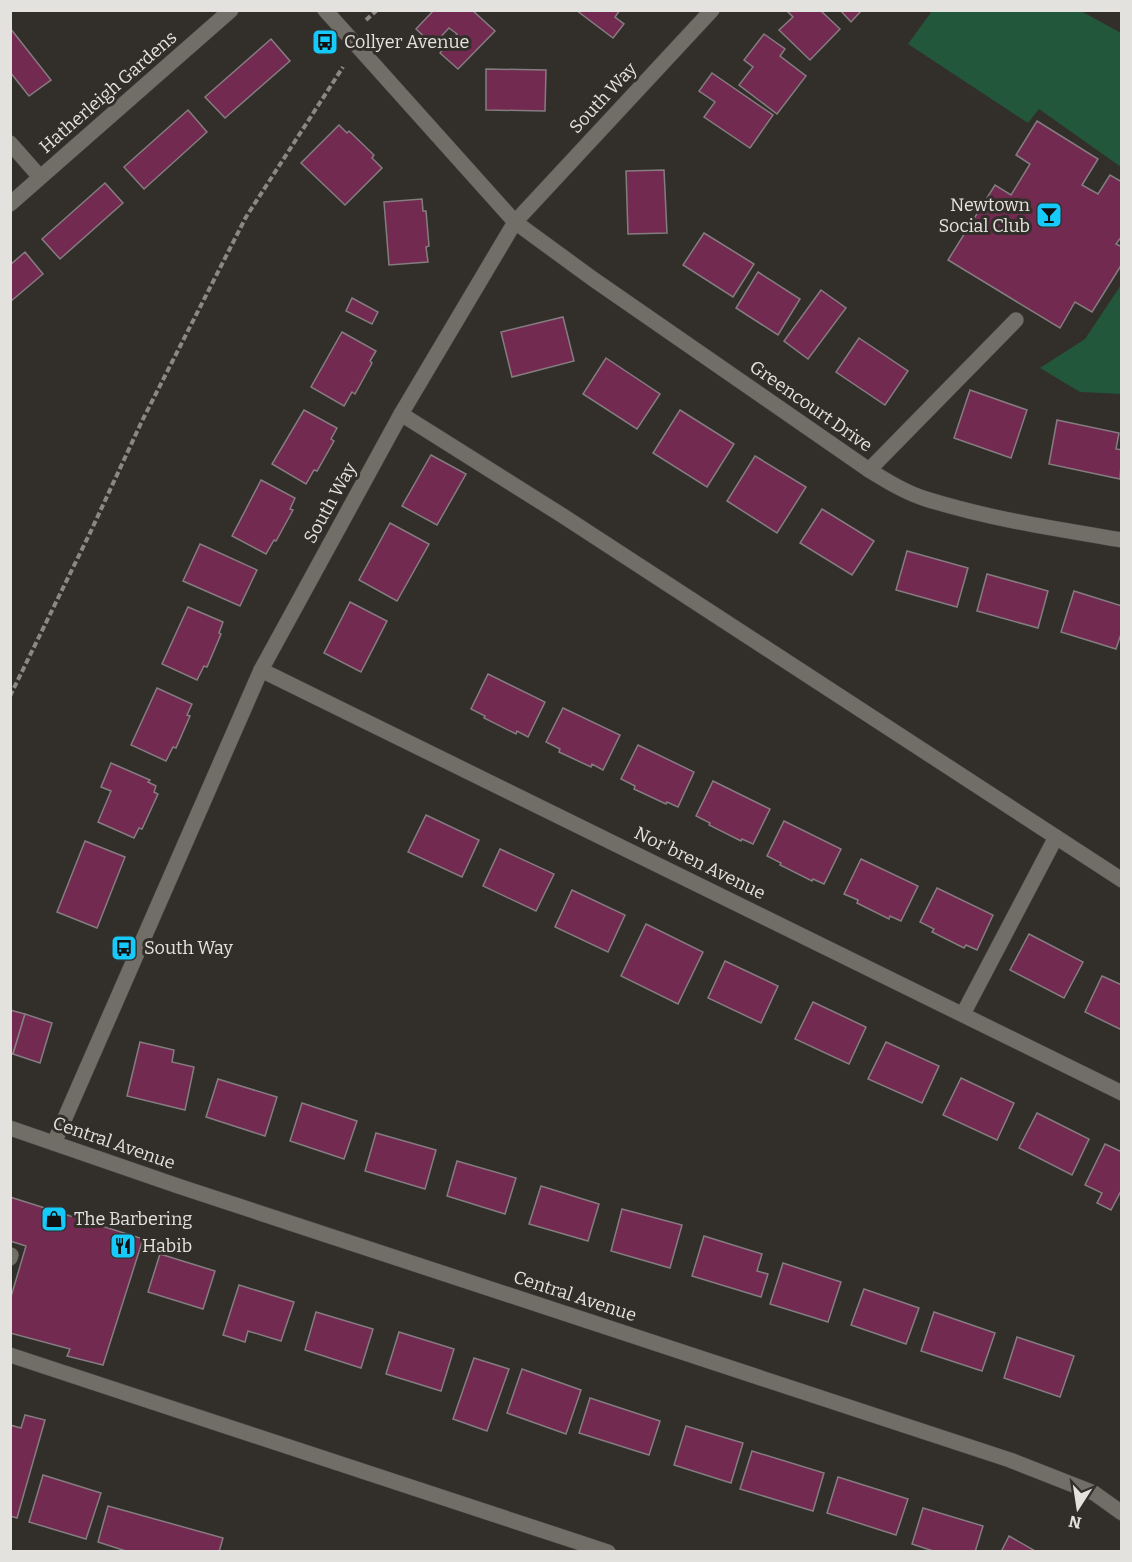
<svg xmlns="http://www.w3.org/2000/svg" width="1132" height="1562" font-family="Bitter,serif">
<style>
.green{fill:#22573b}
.building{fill:#732a51;stroke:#847d80;stroke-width:1.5}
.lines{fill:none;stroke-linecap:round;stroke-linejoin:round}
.minor-casing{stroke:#4f4c47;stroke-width:16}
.path{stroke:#8b8884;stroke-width:4;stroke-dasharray:6 3;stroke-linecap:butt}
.minor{stroke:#716d67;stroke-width:15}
.labels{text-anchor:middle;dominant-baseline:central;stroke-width:6;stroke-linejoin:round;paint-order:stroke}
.poi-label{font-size:18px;fill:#e4e2df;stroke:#322e2a;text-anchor:start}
.street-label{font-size:18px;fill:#e4e2df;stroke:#322e2a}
</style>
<rect width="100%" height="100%" fill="#322e2a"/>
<g class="green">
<path d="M 932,11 L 1081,11 L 1121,33 L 1121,167 L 1039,109 L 1028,123 L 908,44 Z"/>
<path d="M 1121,285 L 1121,394 L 1080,392 L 1040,368 L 1085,339 Z"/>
</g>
<g class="building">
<path d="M 434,10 L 472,10 L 495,31 L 458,69 L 440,53 L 457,34 L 449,28 L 433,45 L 416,29 Z"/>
<path d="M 576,10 L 620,10 L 615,17 L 624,24 L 613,38 Z"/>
<path d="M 786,10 L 820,10 L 840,29 L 810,60 L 779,30 L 793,17 Z"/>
<path d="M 840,10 L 862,10 L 851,22 Z"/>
<path d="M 10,28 L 51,80 L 29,96 L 10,72 Z"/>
<path d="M 764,34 L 785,49 L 780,56 L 806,76 L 777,114 L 739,85 L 753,67 L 744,60 Z"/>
<path d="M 271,39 L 290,61 L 225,118 L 205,97 Z"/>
<path d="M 486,69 L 546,70 L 545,111 L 486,110 Z"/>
<path d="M 712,73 L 773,115 L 750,148 L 704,117 L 715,102 L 699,91 Z"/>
<path d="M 188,110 L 207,132 L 144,189 L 124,167 Z"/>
<path d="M 1037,121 L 1098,159 L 1082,185 L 1098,194 L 1110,175 L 1122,182 L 1122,236 L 1116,244 L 1122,247 L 1122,264 L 1092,312 L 1075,302 L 1060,328 L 948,260 L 995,185 L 1011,195 L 1030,164 L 1016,155 Z"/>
<path d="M 339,125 L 347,133 L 349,131 L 374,155 L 372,158 L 382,168 L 345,205 L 301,163 Z"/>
<path d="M 664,170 L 667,233 L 628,234 L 626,171 Z"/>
<path d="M 105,183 L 123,203 L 60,259 L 42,239 Z"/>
<path d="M 422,199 L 423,211 L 426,211 L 429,246 L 426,247 L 428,262 L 389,265 L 384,202 Z"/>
<path d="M 704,233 L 754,264 L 733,297 L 683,265 Z"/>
<path d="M 25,252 L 43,274 L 10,302 L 10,265 Z"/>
<path d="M 758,272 L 800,299 L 778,335 L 736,308 Z"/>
<path d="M 821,290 L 846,308 L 808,359 L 784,341 Z"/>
<path d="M 352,298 L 378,312 L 372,324 L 346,311 Z"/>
<path d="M 563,317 L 574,361 L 512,377 L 501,332 Z"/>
<path d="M 342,332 L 376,351 L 370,361 L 372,363 L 355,394 L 352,392 L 344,406 L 311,387 Z"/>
<path d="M 859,338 L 908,371 L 885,405 L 836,372 Z"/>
<path d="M 606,358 L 660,394 L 637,429 L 583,394 Z"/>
<path d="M 970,390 L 1027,410 L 1011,458 L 954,438 Z"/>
<path d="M 304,410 L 337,428 L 331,439 L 334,441 L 317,471 L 314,470 L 306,484 L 272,464 Z"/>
<path d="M 680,410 L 734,444 L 707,487 L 653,453 Z"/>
<path d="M 1057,420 L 1119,433 L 1116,449 L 1122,450 L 1120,479 L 1049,464 Z"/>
<path d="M 431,455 L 466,474 L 437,525 L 402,506 Z"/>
<path d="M 755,456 L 806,487 L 777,533 L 727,501 Z"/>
<path d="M 261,480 L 295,498 L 290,509 L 293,510 L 276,541 L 274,540 L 266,554 L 232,536 Z"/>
<path d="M 822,509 L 874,541 L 852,575 L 800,543 Z"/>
<path d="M 390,523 L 429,544 L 397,601 L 359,580 Z"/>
<path d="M 200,544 L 257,570 L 240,606 L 183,581 Z"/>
<path d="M 907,551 L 968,568 L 957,607 L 896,590 Z"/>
<path d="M 987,574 L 1048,591 L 1038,628 L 977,611 Z"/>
<path d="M 1074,591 L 1122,606 L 1122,631 L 1116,649 L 1061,632 Z"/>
<path d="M 350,602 L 387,621 L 361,672 L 324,653 Z"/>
<path d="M 188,607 L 223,622 L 219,633 L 221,634 L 207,667 L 204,666 L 197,680 L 162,664 Z"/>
<path d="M 488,674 L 545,702 L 528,737 L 517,731 L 516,734 L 484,718 L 485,716 L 471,709 Z"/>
<path d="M 157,688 L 192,704 L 187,715 L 190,716 L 176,748 L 173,747 L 166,761 L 131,745 Z"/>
<path d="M 563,708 L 620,735 L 603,770 L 592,764 L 591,767 L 559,752 L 560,749 L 546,742 Z"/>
<path d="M 638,745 L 694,772 L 678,807 L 667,802 L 666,804 L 634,789 L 635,786 L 621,779 Z"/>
<path d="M 111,763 L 150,780 L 148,782 L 156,786 L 154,792 L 158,794 L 142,829 L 139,828 L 134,838 L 98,822 L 111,791 L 101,787 Z"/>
<path d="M 713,781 L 770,809 L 753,844 L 742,839 L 741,841 L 709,825 L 710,823 L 696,816 Z"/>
<path d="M 426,815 L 479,840 L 462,877 L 408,852 Z"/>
<path d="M 784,821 L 841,849 L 824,884 L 813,879 L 812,881 L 780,865 L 781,863 L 767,856 Z"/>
<path d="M 85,841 L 125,857 L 97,928 L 57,912 Z"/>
<path d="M 500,849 L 554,874 L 536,911 L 483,886 Z"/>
<path d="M 861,859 L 918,886 L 901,921 L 890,916 L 889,919 L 857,903 L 858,900 L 844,894 Z"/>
<path d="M 937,888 L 993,915 L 977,950 L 966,945 L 964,948 L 932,932 L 934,929 L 920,922 Z"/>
<path d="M 572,890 L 625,915 L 608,952 L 555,927 Z"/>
<path d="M 646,924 L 703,952 L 678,1004 L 621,976 Z"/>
<path d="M 1029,934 L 1083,962 L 1064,998 L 1010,970 Z"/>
<path d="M 725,961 L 778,986 L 761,1023 L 708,998 Z"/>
<path d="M 1102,976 L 1122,985 L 1122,1030 L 1085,1012 Z"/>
<path d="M 813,1002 L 866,1027 L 849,1064 L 795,1039 Z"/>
<path d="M 10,1010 L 25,1014 L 13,1054 L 10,1053 Z"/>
<path d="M 25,1014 L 52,1023 L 40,1063 L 13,1054 Z"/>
<path d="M 140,1042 L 174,1050 L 172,1062 L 194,1067 L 185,1110 L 127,1096 Z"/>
<path d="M 886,1042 L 939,1066 L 922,1103 L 868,1079 Z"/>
<path d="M 961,1078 L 1014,1103 L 997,1140 L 943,1115 Z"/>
<path d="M 218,1079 L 277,1097 L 265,1136 L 206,1117 Z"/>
<path d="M 302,1103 L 357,1121 L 344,1159 L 290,1141 Z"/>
<path d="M 1037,1113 L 1089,1139 L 1072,1175 L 1019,1148 Z"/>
<path d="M 376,1133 L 436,1150 L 425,1189 L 365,1171 Z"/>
<path d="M 1105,1144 L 1122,1152 L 1122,1189 L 1111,1210 L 1097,1203 L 1102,1193 L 1085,1185 Z"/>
<path d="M 457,1161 L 516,1178 L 505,1214 L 447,1196 Z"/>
<path d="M 541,1186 L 599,1204 L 588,1241 L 529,1224 Z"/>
<path d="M 10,1197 L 143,1239 L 103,1365 L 67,1356 L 70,1349 L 10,1333 L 10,1300 L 26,1246 L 10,1241 Z"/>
<path d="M 622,1209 L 682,1225 L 670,1268 L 611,1251 Z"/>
<path d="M 704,1236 L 762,1254 L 757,1271 L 768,1274 L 761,1297 L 692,1276 Z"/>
<path d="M 160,1254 L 215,1271 L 203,1309 L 148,1292 Z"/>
<path d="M 783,1263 L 841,1282 L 828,1322 L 770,1304 Z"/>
<path d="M 239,1285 L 294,1302 L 281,1341 L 248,1331 L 245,1342 L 223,1335 Z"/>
<path d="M 864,1289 L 919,1308 L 906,1344 L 851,1325 Z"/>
<path d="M 316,1312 L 373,1329 L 361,1368 L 305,1350 Z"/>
<path d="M 934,1312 L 995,1333 L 982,1371 L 921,1351 Z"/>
<path d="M 399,1332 L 454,1349 L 441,1391 L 386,1374 Z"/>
<path d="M 1017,1337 L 1074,1356 L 1060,1397 L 1004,1378 Z"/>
<path d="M 474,1358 L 509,1369 L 487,1431 L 453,1419 Z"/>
<path d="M 522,1369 L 581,1390 L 566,1434 L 507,1413 Z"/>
<path d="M 590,1398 L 660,1421 L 649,1455 L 579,1433 Z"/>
<path d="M 25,1415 L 45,1420 L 17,1518 L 10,1516 L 10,1425 L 21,1428 Z"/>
<path d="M 686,1426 L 743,1443 L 731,1483 L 674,1465 Z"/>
<path d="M 752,1451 L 824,1473 L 813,1511 L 740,1489 Z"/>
<path d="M 43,1475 L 101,1493 L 86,1539 L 29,1522 Z"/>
<path d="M 838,1477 L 908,1499 L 896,1535 L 827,1513 Z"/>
<path d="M 108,1506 L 223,1538 L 219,1552 L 129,1552 L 98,1542 Z"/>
<path d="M 923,1508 L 983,1526 L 975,1552 L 936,1552 L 912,1544 Z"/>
<path d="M 1009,1536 L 1037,1552 L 1001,1552 Z"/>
</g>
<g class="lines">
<g class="minor-casing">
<g id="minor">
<path d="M 325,10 L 515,222 L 593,279 L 869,470 C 887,481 906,493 926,499 C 990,519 1056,529 1122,540"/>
<path d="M 10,143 L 40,177"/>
<path d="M 10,204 L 231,10"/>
<path d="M 401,414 L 560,514 L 1122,880"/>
<path d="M 869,470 L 1016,320"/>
<path d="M 261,670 L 1122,1093"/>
<path d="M 963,1014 L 1056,837"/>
<path d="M 10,1128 L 178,1186 L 1010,1460 L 1094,1493 L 1122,1513"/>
<path d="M 54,1143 L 261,670 L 401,414 L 515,222 L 712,10"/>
<path d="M 10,1258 L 11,1255"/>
<path d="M 10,1355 L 608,1552"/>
</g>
</g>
<g class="path">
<path d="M 366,20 L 377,10"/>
<path d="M 10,696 L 90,533 L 142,421 L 246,217 L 343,67"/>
</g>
<use href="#minor" class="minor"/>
</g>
<defs>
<g id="bus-square" transform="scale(1.35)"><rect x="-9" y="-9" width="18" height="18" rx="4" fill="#16cafb" stroke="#322e2a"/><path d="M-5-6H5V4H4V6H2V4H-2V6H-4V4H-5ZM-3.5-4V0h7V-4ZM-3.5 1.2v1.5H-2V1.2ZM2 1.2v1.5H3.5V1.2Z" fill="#111"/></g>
<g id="bar-square" transform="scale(1.35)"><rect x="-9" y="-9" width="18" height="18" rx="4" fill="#16cafb" stroke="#322e2a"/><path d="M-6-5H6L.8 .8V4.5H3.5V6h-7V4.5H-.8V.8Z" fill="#111"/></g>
<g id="shop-square" transform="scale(1.35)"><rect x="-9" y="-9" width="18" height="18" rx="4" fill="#16cafb" stroke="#322e2a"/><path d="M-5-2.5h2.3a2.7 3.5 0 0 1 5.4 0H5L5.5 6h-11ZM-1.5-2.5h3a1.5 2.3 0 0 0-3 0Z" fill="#111"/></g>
<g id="restaurant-square" transform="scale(1.35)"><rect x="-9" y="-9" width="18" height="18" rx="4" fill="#16cafb" stroke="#322e2a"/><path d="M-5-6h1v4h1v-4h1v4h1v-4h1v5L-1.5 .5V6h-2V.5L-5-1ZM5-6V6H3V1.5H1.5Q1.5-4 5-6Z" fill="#111"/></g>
</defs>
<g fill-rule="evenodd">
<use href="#bus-square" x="325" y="42"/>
<use href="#bar-square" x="1049" y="215"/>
<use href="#bus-square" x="124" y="948"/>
<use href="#shop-square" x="54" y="1219"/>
<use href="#restaurant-square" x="123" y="1246"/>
</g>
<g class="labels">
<g class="poi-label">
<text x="344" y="42">Collyer Avenue</text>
<text x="1030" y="205" text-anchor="end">Newtown<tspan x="1030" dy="21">Social Club</tspan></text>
<text x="144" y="948">South Way</text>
<text x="74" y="1219">The Barbering</text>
<text x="142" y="1246">Habib</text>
</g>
<g class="street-label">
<text transform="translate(108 92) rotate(-41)">Hatherleigh Gardens</text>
<text transform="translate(603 98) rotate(-47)">South Way</text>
<text transform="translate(811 406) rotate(35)">Greencourt Drive</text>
<text transform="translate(330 503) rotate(-61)">South Way</text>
<text transform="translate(700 863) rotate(26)">Nor'bren Avenue</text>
<text transform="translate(114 1143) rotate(19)">Central Avenue</text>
<text transform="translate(575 1296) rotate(18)">Central Avenue</text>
</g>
</g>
<rect width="1132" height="1562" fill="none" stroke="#e4e2df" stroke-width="24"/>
<g transform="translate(1078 1508) rotate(192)" stroke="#322e2a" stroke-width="4.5" paint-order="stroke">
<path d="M0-4.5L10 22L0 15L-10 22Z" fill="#e4e2df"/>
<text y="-9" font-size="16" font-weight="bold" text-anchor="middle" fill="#e4e2df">N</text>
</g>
</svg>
